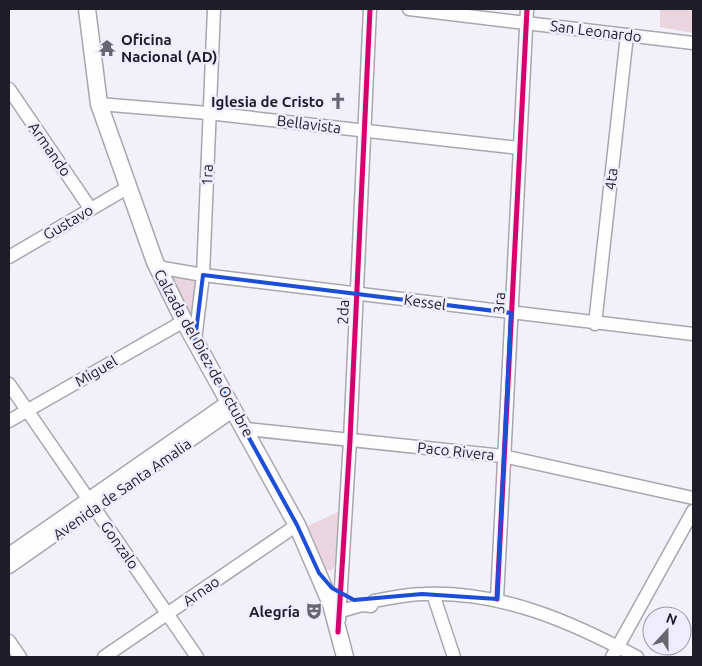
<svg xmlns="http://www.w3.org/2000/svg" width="702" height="666" font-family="Ubuntu,sans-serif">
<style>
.green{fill:#ead5df}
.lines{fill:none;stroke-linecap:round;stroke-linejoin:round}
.minor-casing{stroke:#a8a6ae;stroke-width:15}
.major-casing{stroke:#a8a6ae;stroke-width:19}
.minor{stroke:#fdfdfe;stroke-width:12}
.major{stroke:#fdfdfe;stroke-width:16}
.cycleway-casing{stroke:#efecfd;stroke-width:8}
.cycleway{stroke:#d6006c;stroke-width:5}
.marked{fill:none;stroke:#1d4ed8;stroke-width:4;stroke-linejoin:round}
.labels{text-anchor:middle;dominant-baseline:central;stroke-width:5;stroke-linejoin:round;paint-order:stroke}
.street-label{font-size:15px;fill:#1e1c26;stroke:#efecfd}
.poi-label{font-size:15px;font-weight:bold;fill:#1e1c26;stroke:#efecfd;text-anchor:end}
</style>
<rect width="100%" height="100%" fill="#f2f0f9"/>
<g class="green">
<path d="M 660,9 L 693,9 L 693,33 L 660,27 Z"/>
<path d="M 172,275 L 195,279 L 191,318 Z"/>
<path d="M 338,512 L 335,565 L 331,571 L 326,569 L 308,526 Z"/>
</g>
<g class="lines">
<g class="minor-casing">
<g id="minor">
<path d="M 409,9 L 693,43"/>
<path d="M 9,89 L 90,208"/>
<path d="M 99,104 L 208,113 L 519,148"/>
<path d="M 9,257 L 127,188"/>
<path d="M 157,267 L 203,275 L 693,334"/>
<path d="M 595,324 L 627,35"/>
<path d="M 195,340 L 203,275 L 214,9"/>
<path d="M 9,384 L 197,657"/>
<path d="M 9,421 L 184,321"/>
<path d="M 246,429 L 503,456 L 693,498"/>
<path d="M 9,554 L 229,401"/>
<path d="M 9,567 L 234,410"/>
<path d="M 433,594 L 454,657"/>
<path d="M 497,599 L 527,9"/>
<path d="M 334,613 L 362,605 L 371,606 L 374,601 C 391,598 407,594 424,594 C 501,591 570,621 637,657"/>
<path d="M 339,620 L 350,440 L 370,9"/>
<path d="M 9,641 L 20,657"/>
<path d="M 104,657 L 297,525"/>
<path d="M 612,657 L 693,511"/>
</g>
</g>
<g class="major-casing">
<path id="major" d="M 87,9 L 99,104 L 155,262 L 184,321 L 297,525 L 331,604 L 345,657"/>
</g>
<use href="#minor" class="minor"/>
<use href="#major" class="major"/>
<g class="cycleway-casing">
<g id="cycleway">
<path d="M 497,599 L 527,9"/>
<path d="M 338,632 L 350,440 L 370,9"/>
</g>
</g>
<use href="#cycleway" class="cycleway"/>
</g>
<path class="marked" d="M 203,275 L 511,313 L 497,599 L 422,594 L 354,600 L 332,588 L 319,573 L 297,525 L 195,340 Z"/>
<defs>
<g id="temple-bare" transform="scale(1.35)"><path d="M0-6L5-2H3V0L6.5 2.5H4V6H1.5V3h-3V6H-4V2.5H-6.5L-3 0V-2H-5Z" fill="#686670" stroke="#efecfd" stroke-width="2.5" paint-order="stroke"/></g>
<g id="church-bare" transform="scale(1.35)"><path d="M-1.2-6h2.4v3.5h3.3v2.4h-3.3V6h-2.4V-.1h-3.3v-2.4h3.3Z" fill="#686670" stroke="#efecfd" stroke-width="2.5" paint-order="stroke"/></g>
<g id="theatre-bare" transform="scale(1.35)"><path d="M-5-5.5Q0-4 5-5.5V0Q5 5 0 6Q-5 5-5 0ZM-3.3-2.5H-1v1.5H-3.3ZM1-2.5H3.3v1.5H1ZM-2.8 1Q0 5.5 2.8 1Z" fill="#686670" stroke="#efecfd" stroke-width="2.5" paint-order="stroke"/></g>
</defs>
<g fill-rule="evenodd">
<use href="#temple-bare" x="107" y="48"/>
<use href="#church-bare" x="338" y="101"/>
<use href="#theatre-bare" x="314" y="611"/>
</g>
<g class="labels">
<g class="street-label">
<text transform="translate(596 31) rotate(7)">San Leonardo</text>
<text transform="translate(309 124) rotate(7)">Bellavista</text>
<text transform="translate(50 149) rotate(55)">Armando</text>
<text transform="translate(207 175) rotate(-88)">1ra</text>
<text transform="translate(611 179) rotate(-84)">4ta</text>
<text transform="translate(68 222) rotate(-30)">Gustavo</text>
<text transform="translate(425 302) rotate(8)">Kessel</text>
<text transform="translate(499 303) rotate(-87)">3ra</text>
<text transform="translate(343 312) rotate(-88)">2da</text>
<text transform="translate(204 353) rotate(61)">Calzada del Diez de Octubre</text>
<text transform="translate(96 371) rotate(-30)">Miguel</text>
<text transform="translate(456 451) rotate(6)">Paco Rivera</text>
<text transform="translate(122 489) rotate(-35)">Avenida de Santa Amalia</text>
<text transform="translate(120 545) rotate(55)">Gonzalo</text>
<text transform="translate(201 591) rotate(-35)">Arnao</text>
</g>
<g class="poi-label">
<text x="121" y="39" text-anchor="start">Oficina<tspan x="121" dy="17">Nacional (AD)</tspan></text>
<text x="324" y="101">Iglesia de Cristo</text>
<text x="300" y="611">Alegría</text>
</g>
</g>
<rect width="702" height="666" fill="none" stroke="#1e1c26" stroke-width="20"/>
<g transform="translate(667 631) rotate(21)"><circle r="24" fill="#efecfd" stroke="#9b99a7"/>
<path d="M0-4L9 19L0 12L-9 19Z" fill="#686670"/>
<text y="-8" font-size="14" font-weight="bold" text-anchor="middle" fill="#1e1c26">N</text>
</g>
</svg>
